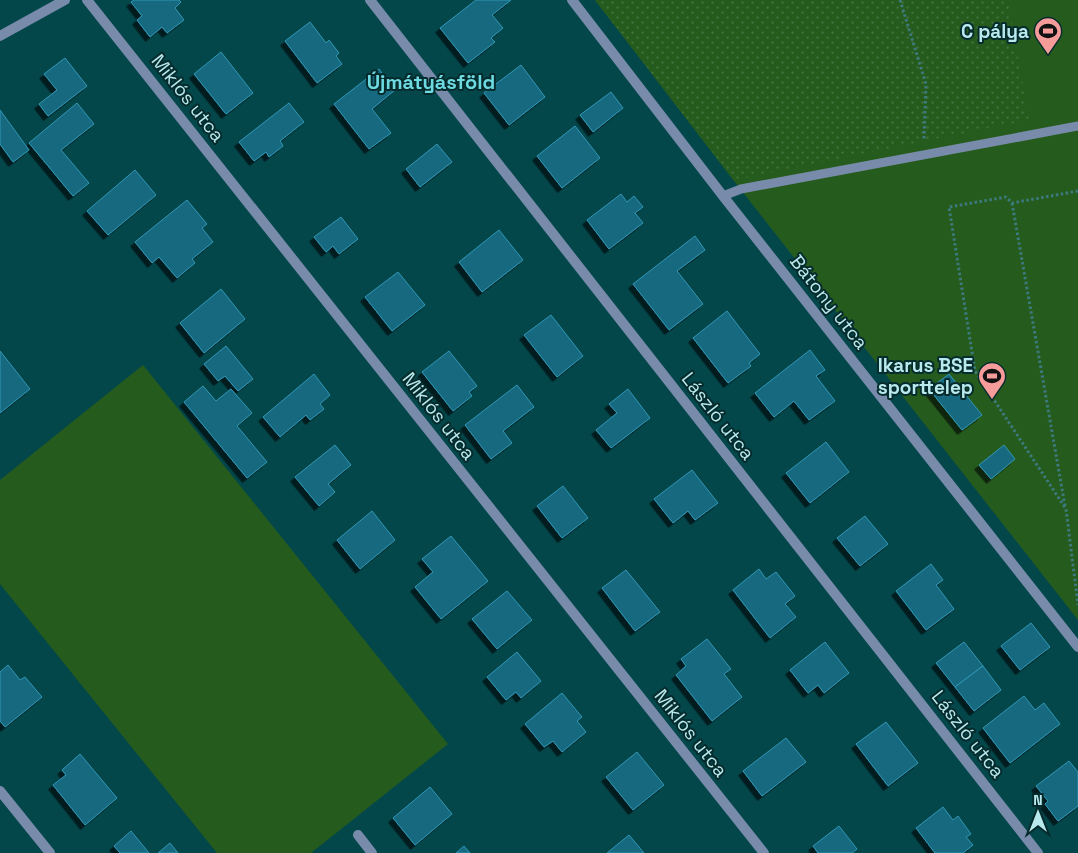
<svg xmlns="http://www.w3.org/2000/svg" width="1078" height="853" font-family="'Space Grotesk',sans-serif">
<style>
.green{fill:#265b1e}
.park{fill:url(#park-dots)}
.building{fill:#19697f;stroke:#3197b5;filter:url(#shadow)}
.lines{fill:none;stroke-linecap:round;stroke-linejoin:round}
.path{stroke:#3c7a7d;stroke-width:3;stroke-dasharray:2.5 2.5;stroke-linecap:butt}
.service{stroke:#798bab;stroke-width:9}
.minor{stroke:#798bab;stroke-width:10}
.labels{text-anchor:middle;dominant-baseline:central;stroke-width:4;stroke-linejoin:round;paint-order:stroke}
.poi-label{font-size:19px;font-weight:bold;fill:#b8e9ec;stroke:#062b2d;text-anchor:end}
.street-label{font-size:19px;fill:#b8e9ec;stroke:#062b2d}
.neighbourhood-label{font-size:20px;font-weight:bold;fill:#6ddae1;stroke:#062b2d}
</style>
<defs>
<pattern id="park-dots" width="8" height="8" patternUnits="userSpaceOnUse" patternTransform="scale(1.25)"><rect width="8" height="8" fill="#265b1e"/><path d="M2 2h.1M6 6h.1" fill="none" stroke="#43733f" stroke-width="1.8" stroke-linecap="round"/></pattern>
<filter id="shadow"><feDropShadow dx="-4.5" dy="4.5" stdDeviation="0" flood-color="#0009"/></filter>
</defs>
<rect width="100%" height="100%" fill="#03474b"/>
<g class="green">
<path d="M 595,0 L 1078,0 L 1078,620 L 727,172 Z"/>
<path d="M 143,365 L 448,744 L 311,853 L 217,853 L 0,584 L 0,480 Z"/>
</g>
<path class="park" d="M 595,0 L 1008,0 L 1029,120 L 734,180 Z"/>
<g class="building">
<path d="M 134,0 L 179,0 L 181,2 L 175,8 L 184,20 L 167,33 L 162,27 L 150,37 L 137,20 L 142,16 L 131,2 Z"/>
<path d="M 476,0 L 511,0 L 492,15 L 503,28 L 491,38 L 495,42 L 468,63 L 440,28 Z"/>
<path d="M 310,22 L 326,43 L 329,40 L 339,53 L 336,56 L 342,64 L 317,83 L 285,41 Z"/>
<path d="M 221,52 L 253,93 L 226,114 L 194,74 Z"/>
<path d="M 65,58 L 87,86 L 48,116 L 39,104 L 57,90 L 44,74 Z"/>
<path d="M 521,65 L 545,97 L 509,125 L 484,93 Z"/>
<path d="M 379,69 L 395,90 L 372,109 L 391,133 L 369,149 L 334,104 Z"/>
<path d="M 611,92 L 623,108 L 593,132 L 580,115 Z"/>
<path d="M 77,103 L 94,124 L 61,150 L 89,183 L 73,196 L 29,143 Z"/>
<path d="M 289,103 L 304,122 L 280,141 L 283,146 L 269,157 L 266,152 L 254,161 L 239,142 Z"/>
<path d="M 0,110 L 29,150 L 13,162 L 0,144 Z"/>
<path d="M 575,126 L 600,158 L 562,188 L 537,156 Z"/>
<path d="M 437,144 L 452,162 L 420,187 L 406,169 Z"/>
<path d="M 135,170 L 156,195 L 108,235 L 87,211 Z"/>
<path d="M 621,194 L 627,202 L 634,196 L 643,207 L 635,213 L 643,223 L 609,249 L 587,220 Z"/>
<path d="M 187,200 L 207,224 L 202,228 L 213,242 L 192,259 L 195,263 L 177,278 L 159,257 L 152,263 L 135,242 Z"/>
<path d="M 341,217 L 358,239 L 339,254 L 333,246 L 326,252 L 314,237 Z"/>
<path d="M 499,230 L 523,260 L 482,292 L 459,262 Z"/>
<path d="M 695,236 L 705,250 L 677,271 L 703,304 L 669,330 L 633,284 Z"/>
<path d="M 398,272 L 425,305 L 392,331 L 365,297 Z"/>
<path d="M 221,289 L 245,319 L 204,353 L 180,323 Z"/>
<path d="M 727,311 L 760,354 L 749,363 L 751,366 L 728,383 L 693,338 Z"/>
<path d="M 551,315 L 583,356 L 557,377 L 524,335 Z"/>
<path d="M 226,346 L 253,379 L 238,391 L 225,376 L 218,381 L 204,364 Z"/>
<path d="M 810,350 L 825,370 L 816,376 L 835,401 L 809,420 L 794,401 L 774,417 L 755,393 Z"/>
<path d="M 0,351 L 30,389 L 0,413 Z"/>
<path d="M 449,351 L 477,386 L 469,392 L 472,396 L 453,411 L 422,372 Z"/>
<path d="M 314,374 L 330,395 L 320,404 L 324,409 L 310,420 L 306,415 L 280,437 L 263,417 Z"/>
<path d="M 949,374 L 982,415 L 962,430 L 929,389 Z"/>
<path d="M 517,385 L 534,407 L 503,431 L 512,443 L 491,459 L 465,425 Z"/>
<path d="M 203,386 L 216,401 L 231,389 L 252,413 L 237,426 L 267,462 L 247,478 L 184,402 Z"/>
<path d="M 628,389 L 650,418 L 611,448 L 596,430 L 617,413 L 609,404 Z"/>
<path d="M 826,442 L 849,472 L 810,503 L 786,473 Z"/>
<path d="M 335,445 L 351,465 L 328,484 L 335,492 L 319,506 L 295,477 Z"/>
<path d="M 1004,445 L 1015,459 L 991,479 L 979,465 Z"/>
<path d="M 692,470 L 718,503 L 695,520 L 688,511 L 673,523 L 654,499 Z"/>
<path d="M 563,486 L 588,518 L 562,538 L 537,506 Z"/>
<path d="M 372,511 L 395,540 L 360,569 L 337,540 Z"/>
<path d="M 865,516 L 888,544 L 860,566 L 837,538 Z"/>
<path d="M 451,536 L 488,581 L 441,619 L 415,587 L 433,572 L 422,559 Z"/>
<path d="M 931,564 L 943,580 L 936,585 L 954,609 L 926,630 L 896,591 Z"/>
<path d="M 759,569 L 766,579 L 776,572 L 795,596 L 785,604 L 796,617 L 770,638 L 733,590 Z"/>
<path d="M 626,570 L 660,612 L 635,631 L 602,588 Z"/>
<path d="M 507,591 L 532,620 L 497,649 L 472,619 Z"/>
<path d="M 1031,623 L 1050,647 L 1020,670 L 1001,646 Z"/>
<path d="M 707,639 L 731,669 L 724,674 L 742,697 L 712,721 L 676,675 L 686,666 L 681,659 Z"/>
<path d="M 825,642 L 849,673 L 824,693 L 818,685 L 808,693 L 790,670 Z"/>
<path d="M 964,642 L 983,666 L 955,687 L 936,663 Z"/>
<path d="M 517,652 L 541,681 L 521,698 L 516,692 L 506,700 L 487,677 Z"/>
<path d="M 8,665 L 20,680 L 25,677 L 42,697 L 5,727 L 0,721 L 0,672 Z"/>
<path d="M 983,666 L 1001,690 L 974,711 L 955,687 Z"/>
<path d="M 562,693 L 582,717 L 577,721 L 586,732 L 562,752 L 553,741 L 544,747 L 525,724 Z"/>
<path d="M 1024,696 L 1035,710 L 1044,703 L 1060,724 L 1010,763 L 983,728 Z"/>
<path d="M 886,722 L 918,763 L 888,786 L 856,744 Z"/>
<path d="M 786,738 L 806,762 L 762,796 L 743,771 Z"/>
<path d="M 637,752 L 664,785 L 633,810 L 606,777 Z"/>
<path d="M 80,754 L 117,798 L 85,825 L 53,785 L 66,775 L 62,770 Z"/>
<path d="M 1069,761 L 1078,772 L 1078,806 L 1058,821 L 1045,804 L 1048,801 L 1036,786 Z"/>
<path d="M 430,787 L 452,814 L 415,845 L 393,818 Z"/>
<path d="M 943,807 L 953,820 L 958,816 L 971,834 L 966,837 L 973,845 L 963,853 L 935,853 L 916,828 Z"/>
<path d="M 839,826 L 857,849 L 852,853 L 818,853 L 813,846 Z"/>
<path d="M 131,831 L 149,853 L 120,853 L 114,846 Z"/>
<path d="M 629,835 L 644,853 L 607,853 Z"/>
<path d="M 170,843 L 178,853 L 158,853 Z"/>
<path d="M 464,846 L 470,853 L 456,853 Z"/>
</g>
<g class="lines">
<g class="path">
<path d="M 900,0 L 926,84 L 924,139"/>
<path d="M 1078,191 L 1012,203 L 1006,197 L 949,207 L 975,371 L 1066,509 L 1078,605"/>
<path d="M 1012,203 L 1065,506"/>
</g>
<path class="service" d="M 723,196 L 741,189 L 1078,126"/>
<g class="minor">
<path d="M 87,0 L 764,853"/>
<path d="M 370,0 L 1038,853"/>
<path d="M 572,0 L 723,196 L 1078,647"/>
<path d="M 0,36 L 65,0"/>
<path d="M 0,791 L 50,853"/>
<path d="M 358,835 L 372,853"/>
</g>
</g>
<defs>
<g id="stadium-pin" transform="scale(1.4375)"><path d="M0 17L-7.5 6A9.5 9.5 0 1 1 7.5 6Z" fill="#f59b99" stroke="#062b2d"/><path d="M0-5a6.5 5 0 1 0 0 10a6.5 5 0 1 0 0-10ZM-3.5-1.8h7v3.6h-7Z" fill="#111"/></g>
</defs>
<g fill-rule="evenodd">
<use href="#stadium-pin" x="1048" y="31"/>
<use href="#stadium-pin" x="992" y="376"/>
</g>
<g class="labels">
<g class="poi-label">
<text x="1029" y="31">C pálya</text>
<text x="973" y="365">Ikarus BSE<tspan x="973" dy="22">sporttelep</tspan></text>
</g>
<g class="street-label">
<text transform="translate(188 98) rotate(52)">Miklós utca</text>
<text transform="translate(829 302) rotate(52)">Bátony utca</text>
<text transform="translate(439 416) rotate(52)">Miklós utca</text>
<text transform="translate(718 416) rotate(52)">László utca</text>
<text transform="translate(691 733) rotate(52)">Miklós utca</text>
<text transform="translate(968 734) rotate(52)">László utca</text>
</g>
<g class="neighbourhood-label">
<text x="431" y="82">Újmátyásföld</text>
</g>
</g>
<g transform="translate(1038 813)" stroke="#062b2d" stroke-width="4" paint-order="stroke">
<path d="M0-4L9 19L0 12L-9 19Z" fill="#b8e9ec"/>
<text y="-8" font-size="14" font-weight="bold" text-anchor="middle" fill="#b8e9ec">N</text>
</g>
</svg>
